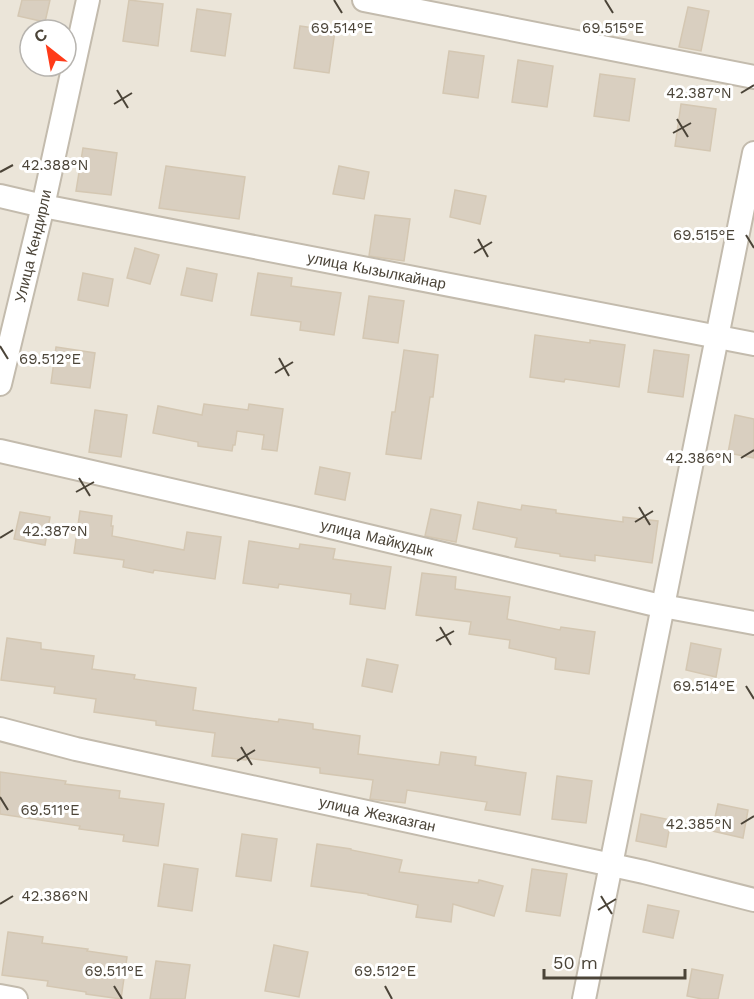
<svg xmlns="http://www.w3.org/2000/svg" width="754" height="999" font-family="'Work Sans',sans-serif">
<style>
.residential{fill:#ebe5d9;fill-rule:evenodd}
.building{fill:#d9cfc0;stroke:#d4c7b2;stroke-width:1.5}
.lines{fill:none;stroke-linecap:round;stroke-linejoin:round}
.minor-casing{stroke:#c3bbad;stroke-width:26}
.minor{stroke:#fff;stroke-width:22}
.ticks{fill:none;stroke:#4b4438;stroke-width:2}
.labels{text-anchor:middle;dominant-baseline:central;stroke-width:6;stroke-linejoin:round;paint-order:stroke}
.street-label{font-size:15px;fill:#4b4438;stroke:#fff}
.ticks-label{font-size:15px;text-anchor:middle;fill:#4b4438;stroke:#fff;stroke-width:6;stroke-linejoin:round;paint-order:stroke}
</style>
<rect width="100%" height="100%" fill="#f6f3eb"/>
<path class="residential" d="M 0,0 L 754,0 L 754,999 L 0,999 ZM 30,30 L 66,30 L 66,66 L 30,66 Z"/>
<g class="building">
<path d="M 22,0 L 50,0 L 45,22 L 18,16 Z"/>
<path d="M 129,0 L 163,4 L 158,46 L 123,41 Z"/>
<path d="M 688,7 L 709,11 L 701,51 L 679,47 Z"/>
<path d="M 197,9 L 231,14 L 225,56 L 191,51 Z"/>
<path d="M 300,26 L 335,31 L 329,73 L 294,68 Z"/>
<path d="M 449,51 L 484,56 L 478,98 L 443,93 Z"/>
<path d="M 518,60 L 553,66 L 547,107 L 512,102 Z"/>
<path d="M 600,74 L 635,79 L 629,121 L 594,116 Z"/>
<path d="M 681,104 L 716,109 L 710,151 L 675,146 Z"/>
<path d="M 83,148 L 117,153 L 111,195 L 76,191 Z"/>
<path d="M 166,166 L 245,177 L 239,219 L 159,208 Z"/>
<path d="M 339,166 L 369,172 L 364,199 L 333,194 Z"/>
<path d="M 455,190 L 486,196 L 480,224 L 450,217 Z"/>
<path d="M 375,215 L 410,219 L 404,261 L 369,256 Z"/>
<path d="M 135,248 L 159,255 L 150,284 L 127,278 Z"/>
<path d="M 187,268 L 217,274 L 212,301 L 181,295 Z"/>
<path d="M 83,273 L 113,279 L 108,306 L 78,300 Z"/>
<path d="M 258,273 L 292,278 L 291,286 L 341,293 L 334,335 L 300,330 L 301,322 L 251,315 Z"/>
<path d="M 369,296 L 404,301 L 398,343 L 363,338 Z"/>
<path d="M 535,335 L 590,343 L 590,340 L 625,345 L 619,387 L 565,379 L 564,382 L 530,377 Z"/>
<path d="M 56,347 L 95,353 L 90,388 L 51,383 Z"/>
<path d="M 404,350 L 438,355 L 433,397 L 430,397 L 421,459 L 386,454 L 392,412 L 395,412 Z"/>
<path d="M 654,350 L 689,355 L 683,397 L 648,392 Z"/>
<path d="M 204,404 L 248,410 L 249,404 L 283,409 L 277,451 L 262,449 L 264,435 L 237,431 L 235,445 L 233,445 L 232,451 L 198,446 L 198,442 L 153,433 L 158,406 L 202,415 Z"/>
<path d="M 95,410 L 127,415 L 121,457 L 89,452 Z"/>
<path d="M 735,415 L 754,419 L 754,458 L 728,453 Z"/>
<path d="M 320,467 L 350,473 L 345,500 L 315,494 Z"/>
<path d="M 478,502 L 521,510 L 522,505 L 556,510 L 556,513 L 623,522 L 623,517 L 658,521 L 652,563 L 595,555 L 595,561 L 560,556 L 560,554 L 515,547 L 517,538 L 473,529 Z"/>
<path d="M 431,509 L 461,515 L 456,542 L 425,536 Z"/>
<path d="M 80,511 L 112,516 L 111,526 L 113,526 L 112,536 L 184,550 L 187,532 L 221,537 L 215,579 L 154,570 L 153,573 L 123,567 L 124,560 L 74,553 Z"/>
<path d="M 20,512 L 50,517 L 45,545 L 14,539 Z"/>
<path d="M 249,541 L 299,549 L 300,544 L 335,549 L 333,559 L 391,567 L 385,609 L 350,604 L 351,594 L 279,584 L 278,588 L 243,583 Z"/>
<path d="M 422,573 L 456,577 L 455,589 L 510,597 L 507,619 L 560,630 L 561,627 L 595,632 L 589,674 L 555,669 L 556,658 L 509,648 L 510,640 L 469,634 L 471,622 L 416,615 Z"/>
<path d="M 7,638 L 41,643 L 41,649 L 94,656 L 92,669 L 135,675 L 134,679 L 196,688 L 193,710 L 278,722 L 279,719 L 313,724 L 313,729 L 360,736 L 358,754 L 439,765 L 441,752 L 476,757 L 475,765 L 526,773 L 520,815 L 485,810 L 487,802 L 407,790 L 405,803 L 370,799 L 373,780 L 320,773 L 320,768 L 247,758 L 246,760 L 212,756 L 215,733 L 156,725 L 156,721 L 94,712 L 96,699 L 54,693 L 55,687 L 1,680 Z"/>
<path d="M 691,643 L 721,649 L 716,677 L 686,670 Z"/>
<path d="M 367,659 L 398,665 L 392,692 L 362,686 Z"/>
<path d="M 0,772 L 66,781 L 65,784 L 120,791 L 119,798 L 164,804 L 158,846 L 123,841 L 124,835 L 79,829 L 80,826 L 0,814 Z"/>
<path d="M 557,776 L 592,781 L 586,823 L 552,819 Z"/>
<path d="M 718,804 L 748,810 L 743,838 L 712,831 Z"/>
<path d="M 641,814 L 671,820 L 666,847 L 636,841 Z"/>
<path d="M 242,834 L 277,839 L 271,881 L 236,876 Z"/>
<path d="M 317,844 L 351,849 L 351,850 L 402,860 L 399,872 L 478,883 L 479,880 L 503,886 L 494,916 L 453,904 L 451,922 L 416,917 L 418,905 L 368,895 L 368,894 L 311,886 Z"/>
<path d="M 164,864 L 198,869 L 192,911 L 158,906 Z"/>
<path d="M 532,869 L 567,874 L 560,916 L 526,911 Z"/>
<path d="M 648,905 L 679,911 L 673,938 L 643,932 Z"/>
<path d="M 8,932 L 43,937 L 42,943 L 88,949 L 87,951 L 127,957 L 121,999 L 86,994 L 86,992 L 47,986 L 48,981 L 2,975 Z"/>
<path d="M 274,945 L 308,952 L 299,997 L 265,991 Z"/>
<path d="M 156,961 L 190,965 L 185,999 L 150,999 Z"/>
<path d="M 692,969 L 723,975 L 718,999 L 702,999 L 687,996 Z"/>
</g>
<g class="lines">
<g class="minor-casing">
<g id="minor">
<path d="M 364,0 L 754,77"/>
<path id="s1" d="M 0,196 L 43,206 L 754,344"/>
<path id="s2" d="M 0,384 L 43,206 L 88,0"/>
<path id="s3" d="M 0,451 L 293,518 L 652,604 L 754,623"/>
<path id="s4" d="M 0,729 L 76,749 L 644,872 L 754,900"/>
<path d="M 0,996 L 16,999"/>
<path d="M 584,999 L 754,153"/>
</g>
</g>
<use href="#minor" class="minor"/>
</g>
<path class="ticks" d="M 334,0 L 342,13M 605,0 L 613,13M 117,90 L 128,108M 741,93 L 754,85M 114,104 L 132,93M 677,119 L 688,137M 673,133 L 691,123M 0,172 L 13,165M 746,235 L 754,248M 478,239 L 488,257M 474,253 L 492,242M 0,346 L 8,359M 279,358 L 289,376M 275,373 L 293,362M 741,458 L 754,450M 79,478 L 90,496M 76,492 L 94,482M 639,507 L 650,525M 635,522 L 653,511M 0,538 L 13,530M 440,627 L 451,645M 436,641 L 454,631M 746,686 L 754,699M 241,747 L 252,765M 237,761 L 255,750M 0,797 L 8,810M 741,824 L 754,816M 601,896 L 612,914M 0,904 L 13,896M 598,910 L 616,899M 114,986 L 122,999M 385,986 L 392,999"/>
<g class="labels">
<g class="street-label">
<text stroke="none"><textPath href="#s2" startOffset="142">Улица Кендирли</textPath></text>
<text stroke="none"><textPath href="#s1" startOffset="384">улица Кызылкайнар</textPath></text>
<text stroke="none"><textPath href="#s3" startOffset="387">улица Майкудык</textPath></text>
<text stroke="none"><textPath href="#s4" startOffset="387">улица Жезказган</textPath></text>
</g>
</g>
<g class="ticks-label">
<text x="342" y="33">69.514°E</text>
<text x="613" y="33">69.515°E</text>
<text x="699" y="98">42.387°N</text>
<text x="55" y="170">42.388°N</text>
<text x="704" y="240">69.515°E</text>
<text x="50" y="364">69.512°E</text>
<text x="699" y="463">42.386°N</text>
<text x="55" y="536">42.387°N</text>
<text x="704" y="691">69.514°E</text>
<text x="50" y="815">69.511°E</text>
<text x="699" y="829">42.385°N</text>
<text x="55" y="901">42.386°N</text>
<text x="114" y="976">69.511°E</text>
<text x="385" y="976">69.512°E</text>
</g>
<g transform="translate(48 48) rotate(329)"><circle r="28" fill="#ffffff" stroke="#b7b4af" stroke-width="1.5"/>
<path d="M0-4.5L10 22L0 15L-10 22Z" fill="#ff3b19"/>
<text y="-9" font-size="16" font-weight="bold" text-anchor="middle" fill="#4b4438">С</text>
</g>
<path d="M544 969v9h141v-9" fill="none" stroke="#4b4438" stroke-width="3"/>
<text x="553" y="969" font-size="18" fill="#4b4438" stroke="#ffffff" stroke-width="4.5" paint-order="stroke">50 m</text>
</svg>
